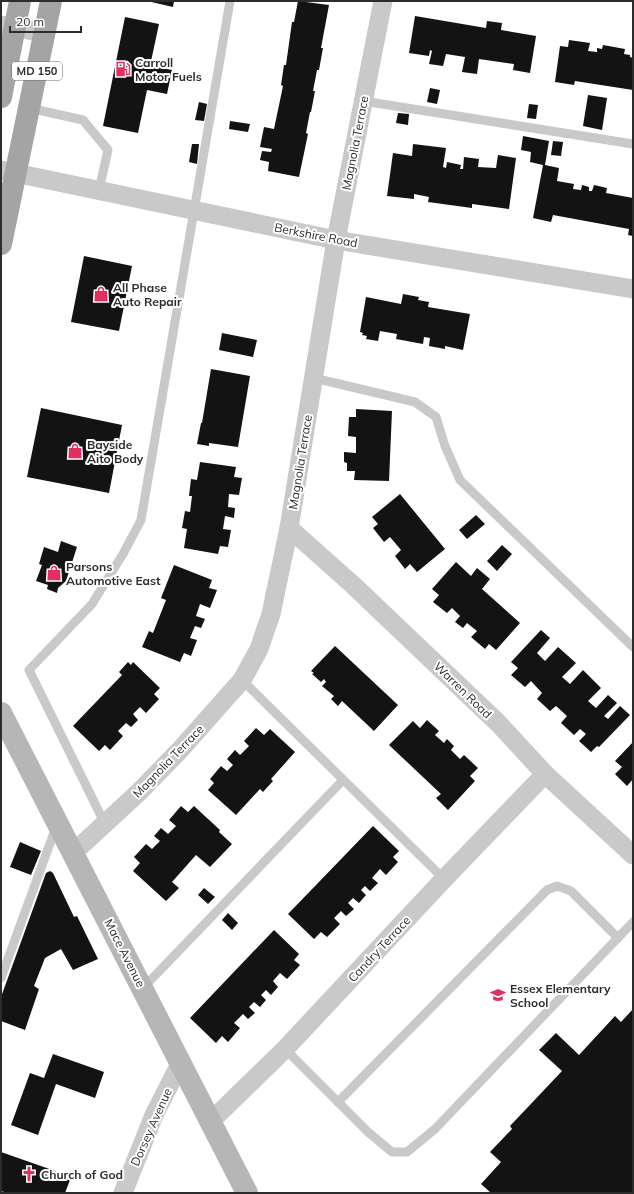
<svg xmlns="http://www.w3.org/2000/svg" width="634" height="1194" font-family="Mulish,sans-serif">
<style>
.building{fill:#131313}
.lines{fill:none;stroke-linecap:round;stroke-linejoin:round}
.service{stroke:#c9c9c9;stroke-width:9}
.minor{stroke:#c9c9c9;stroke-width:19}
.secondary{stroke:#b6b6b6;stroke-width:22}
.primary{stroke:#a4a4a4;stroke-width:22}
.labels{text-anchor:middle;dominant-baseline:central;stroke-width:4;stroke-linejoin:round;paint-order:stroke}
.shield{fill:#fff;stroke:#6b6b6b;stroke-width:1}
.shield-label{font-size:11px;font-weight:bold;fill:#2c2c2c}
.poi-label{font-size:12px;font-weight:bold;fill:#2c2c2c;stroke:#fff;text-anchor:start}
.street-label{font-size:12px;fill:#2c2c2c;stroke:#fff}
</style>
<rect width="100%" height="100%" fill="#fff"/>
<g class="building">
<path d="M 147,1 L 174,1 L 173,7 Z"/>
<path d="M 298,1 L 329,5 L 321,48 L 323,48 L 319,70 L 317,70 L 313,91 L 315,91 L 311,112 L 310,112 L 306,133 L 308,134 L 299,177 L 268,171 L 269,162 L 260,160 L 262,151 L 271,152 L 272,149 L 260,147 L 264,127 L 274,129 L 283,86 L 281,85 L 284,65 L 286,65 L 292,22 L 294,22 Z"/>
<path d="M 415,16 L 486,28 L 487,21 L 502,23 L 501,30 L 536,36 L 530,73 L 513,70 L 514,64 L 479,59 L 477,74 L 462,72 L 465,57 L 446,54 L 443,66 L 429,64 L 432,51 L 430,50 L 429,56 L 409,53 Z"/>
<path d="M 125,17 L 159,24 L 150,66 L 172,70 L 167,94 L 147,90 L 138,133 L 103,126 Z"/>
<path d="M 569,40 L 590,43 L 588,51 L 597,52 L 597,48 L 602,49 L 603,45 L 625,49 L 624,54 L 630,55 L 630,57 L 633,58 L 633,90 L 575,81 L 574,85 L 555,82 L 560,46 L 568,47 Z"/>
<path d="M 430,88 L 440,90 L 437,104 L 427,102 Z"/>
<path d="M 588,95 L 607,98 L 602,130 L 583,126 Z"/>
<path d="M 199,102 L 207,104 L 204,121 L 195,120 Z"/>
<path d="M 529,104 L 538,105 L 536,119 L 527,118 Z"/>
<path d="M 398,113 L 409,114 L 408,125 L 396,123 Z"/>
<path d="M 230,121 L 250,124 L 248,132 L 229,129 Z"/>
<path d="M 523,136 L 549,141 L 545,165 L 559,168 L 557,181 L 574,184 L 573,189 L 581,190 L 582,185 L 589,187 L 589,191 L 592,191 L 594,185 L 607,188 L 606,193 L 633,198 L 633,236 L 628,235 L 629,229 L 553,215 L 551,222 L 533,218 L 543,165 L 530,162 L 531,152 L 521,150 Z"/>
<path d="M 553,141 L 563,142 L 561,156 L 551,155 Z"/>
<path d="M 192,144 L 199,144 L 197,164 L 189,162 Z"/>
<path d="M 413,144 L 446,148 L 443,167 L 446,168 L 447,162 L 461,165 L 460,169 L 463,169 L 464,157 L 479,159 L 478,167 L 496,168 L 498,155 L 516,158 L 509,209 L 472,204 L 472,208 L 428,202 L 429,197 L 414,194 L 414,199 L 387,196 L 393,153 L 412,156 Z"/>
<path d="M 84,256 L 132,266 L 119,331 L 71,322 Z"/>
<path d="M 403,294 L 419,297 L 418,300 L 429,302 L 428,307 L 470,314 L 463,350 L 445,346 L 445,349 L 429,346 L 430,338 L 424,337 L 423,344 L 396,339 L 397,334 L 380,331 L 378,341 L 366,339 L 367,336 L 362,335 L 363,333 L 360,332 L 366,297 L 401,304 Z"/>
<path d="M 222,333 L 257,340 L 253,357 L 219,350 Z"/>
<path d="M 211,369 L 250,376 L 238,447 L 209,443 L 209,446 L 197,444 L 201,423 L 202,423 Z"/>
<path d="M 41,408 L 122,425 L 109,493 L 27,477 Z"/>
<path d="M 356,409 L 392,411 L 389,481 L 354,480 L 355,471 L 347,471 L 347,463 L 344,462 L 344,452 L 356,453 L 356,437 L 348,436 L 349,417 L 356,417 Z"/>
<path d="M 200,462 L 236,467 L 234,477 L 242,478 L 239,495 L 229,494 L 228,507 L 235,508 L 234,518 L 225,516 L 223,529 L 231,530 L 228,547 L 220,546 L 218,554 L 184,548 L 187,529 L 182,528 L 185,511 L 190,512 L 192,496 L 189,496 L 191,479 L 197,480 Z"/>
<path d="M 400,494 L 445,549 L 417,572 L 410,564 L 405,569 L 395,556 L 401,550 L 390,537 L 384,542 L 373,528 L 378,524 L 372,517 Z"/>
<path d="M 476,515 L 485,524 L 467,539 L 459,530 Z"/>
<path d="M 61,541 L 77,547 L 66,581 L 58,588 L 57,593 L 47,589 L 48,585 L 36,581 L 42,565 L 39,564 L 44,547 L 58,552 Z"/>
<path d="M 502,545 L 512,554 L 497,571 L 487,561 Z"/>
<path d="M 456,562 L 471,576 L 477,568 L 490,579 L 482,589 L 520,623 L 496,650 L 489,644 L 485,649 L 471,637 L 477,631 L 467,623 L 463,628 L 455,622 L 460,616 L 452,608 L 447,613 L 433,602 L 439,595 L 432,589 Z"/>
<path d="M 174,565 L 212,580 L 209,588 L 217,590 L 210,608 L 200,604 L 196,616 L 205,619 L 201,628 L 195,626 L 190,638 L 197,640 L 191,656 L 184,653 L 180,662 L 142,647 L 149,631 L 153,633 L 166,600 L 161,598 Z"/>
<path d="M 541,630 L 550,638 L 537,653 L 545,661 L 558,647 L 576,663 L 562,677 L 570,684 L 583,670 L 601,688 L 588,701 L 596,708 L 608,695 L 617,703 L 604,716 L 608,719 L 620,706 L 630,715 L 599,747 L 597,746 L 591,752 L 579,741 L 586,734 L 580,729 L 574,735 L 561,723 L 567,716 L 556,706 L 550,711 L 537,699 L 542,693 L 531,681 L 525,687 L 511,675 L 518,668 L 511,662 Z"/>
<path d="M 335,646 L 398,705 L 374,731 L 342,701 L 338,706 L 331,699 L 334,696 L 322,686 L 326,682 L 324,679 L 321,682 L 312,674 L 314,673 L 311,671 Z"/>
<path d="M 128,662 L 131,665 L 133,662 L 160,688 L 154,694 L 159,699 L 146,713 L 140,707 L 133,714 L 138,720 L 131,727 L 126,723 L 118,731 L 123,736 L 110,750 L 105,745 L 99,751 L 73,726 L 122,675 L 119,672 Z"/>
<path d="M 427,720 L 439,731 L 435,735 L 444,743 L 447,739 L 454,746 L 451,750 L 460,759 L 464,755 L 478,768 L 470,776 L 475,781 L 448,810 L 436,798 L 441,794 L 389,745 L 413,721 L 420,728 Z"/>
<path d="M 256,728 L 264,735 L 270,729 L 295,752 L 271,779 L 273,781 L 263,792 L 260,789 L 236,815 L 208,790 L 214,783 L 210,779 L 221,766 L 227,771 L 233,765 L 227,759 L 235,750 L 240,755 L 249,746 L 244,741 Z"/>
<path d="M 633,742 L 633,779 L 627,786 L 615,774 L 622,767 L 615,761 Z"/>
<path d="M 181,806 L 188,812 L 194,806 L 220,830 L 219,832 L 232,844 L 210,867 L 196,855 L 172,882 L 179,888 L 166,901 L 133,871 L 140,863 L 134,857 L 146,844 L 152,849 L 160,841 L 154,836 L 161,828 L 168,834 L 176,826 L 169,820 Z"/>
<path d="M 373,826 L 399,851 L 393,857 L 398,862 L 386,875 L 380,869 L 372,878 L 378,883 L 370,891 L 365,886 L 361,890 L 366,895 L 359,903 L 353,898 L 348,903 L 354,909 L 346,916 L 341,911 L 334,918 L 340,924 L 327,937 L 321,932 L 314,939 L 288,914 Z"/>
<path d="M 20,842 L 41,851 L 31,875 L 10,867 Z"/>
<path d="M 50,871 L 53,873 L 74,917 L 77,916 L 98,959 L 73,970 L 61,949 L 45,958 L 34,986 L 39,989 L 25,1030 L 1,1021 L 1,997 L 46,873 Z"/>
<path d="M 204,888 L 215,897 L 208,904 L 198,895 Z"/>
<path d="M 228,913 L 238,923 L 232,930 L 222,920 Z"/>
<path d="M 274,930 L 299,954 L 294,960 L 300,965 L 287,979 L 280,973 L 273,981 L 278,987 L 271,995 L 266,990 L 261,995 L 266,1000 L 260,1007 L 254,1002 L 249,1007 L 255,1013 L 248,1019 L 243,1014 L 234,1023 L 240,1028 L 228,1042 L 222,1036 L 216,1043 L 190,1018 Z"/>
<path d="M 633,1009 L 633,1193 L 491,1193 L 481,1184 L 501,1162 L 490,1152 L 512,1129 L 510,1126 L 562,1071 L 539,1050 L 556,1033 L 579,1055 L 615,1016 L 621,1022 Z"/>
<path d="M 53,1054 L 104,1072 L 95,1098 L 56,1084 L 38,1135 L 11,1125 L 30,1073 L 44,1078 Z"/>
<path d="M 1,1152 L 58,1172 L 56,1176 L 70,1180 L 65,1193 L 7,1193 L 1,1191 Z"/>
</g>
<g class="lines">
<g class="service">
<path d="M 363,101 L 633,144"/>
<path d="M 29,108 L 83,120 L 108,150 L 99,190"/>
<path d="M 314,378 L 415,402 L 436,417 L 445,446 L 460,480 L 633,647"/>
<path d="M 242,680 L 444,879"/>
<path d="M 105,824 L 29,670 L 92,604 L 123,554 L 141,520 L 230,1"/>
<path d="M 1,978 L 56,827"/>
<path d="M 143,988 L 343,780"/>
<path d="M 285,1049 L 368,1132 L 392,1152 L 407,1152 L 435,1129 L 633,922"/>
<path d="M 338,1102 L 547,890 L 557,886 L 571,891 L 618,938"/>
</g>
<g class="minor">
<path d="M 1,25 L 44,33"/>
<path d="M 1,170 L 336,240 L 633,289"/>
<path d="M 289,528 L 353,585 L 498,723 L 545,774 L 633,855"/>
<path d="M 73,853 L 139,792 L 179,751 L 242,680 L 259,649 L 271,614 L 289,528 L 336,240 L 383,1"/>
<path d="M 211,1121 L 285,1049 L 444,879 L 545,774"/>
<path d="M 123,1193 L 154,1115 L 181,1062"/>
</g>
<path class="secondary" d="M 1,713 L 247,1193"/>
<g class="primary">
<path d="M 1,97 L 20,1"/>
<path d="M 1,244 L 51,1"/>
</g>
</g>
<defs>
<g id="fuel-bare" transform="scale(1.2)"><path d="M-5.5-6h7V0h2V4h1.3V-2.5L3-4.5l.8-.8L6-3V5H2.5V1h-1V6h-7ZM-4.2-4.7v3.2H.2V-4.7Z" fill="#e22f5f" stroke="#fff" stroke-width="2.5" paint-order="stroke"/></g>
<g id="shop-bare" transform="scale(1.2)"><path d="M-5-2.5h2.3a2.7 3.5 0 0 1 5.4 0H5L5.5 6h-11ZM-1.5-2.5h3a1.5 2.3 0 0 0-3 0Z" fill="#e22f5f" stroke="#fff" stroke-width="2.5" paint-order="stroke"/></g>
<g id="school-bare" transform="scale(1.2)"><path d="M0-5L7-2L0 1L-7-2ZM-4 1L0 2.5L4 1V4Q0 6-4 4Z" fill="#e22f5f" stroke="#fff" stroke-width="2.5" paint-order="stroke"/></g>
<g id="church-bare" transform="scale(1.2)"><path d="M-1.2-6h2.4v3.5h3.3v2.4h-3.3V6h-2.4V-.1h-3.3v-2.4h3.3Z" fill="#e22f5f" stroke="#fff" stroke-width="2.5" paint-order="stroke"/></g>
</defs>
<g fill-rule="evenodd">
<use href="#fuel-bare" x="123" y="69"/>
<use href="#shop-bare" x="101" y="294"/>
<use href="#shop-bare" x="75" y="451"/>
<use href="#shop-bare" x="54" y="573"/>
<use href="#school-bare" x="498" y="995"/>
<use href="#church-bare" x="29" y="1174"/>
</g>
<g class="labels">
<rect class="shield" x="12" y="62" width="50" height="18" rx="3"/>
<g class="shield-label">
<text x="37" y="71">MD 150</text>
</g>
<g class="poi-label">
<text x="135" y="62">Carroll<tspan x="135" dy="14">Motor Fuels</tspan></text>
<text x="113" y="287">All Phase<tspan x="113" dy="14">Auto Repair</tspan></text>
<text x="87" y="444">Bayside<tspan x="87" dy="14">Aito Body</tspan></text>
<text x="66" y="566">Parsons<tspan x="66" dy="14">Automotive East</tspan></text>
<text x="510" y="988">Essex Elementary<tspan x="510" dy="14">School</tspan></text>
<text x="41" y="1174">Church of God</text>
</g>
<g class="street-label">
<text transform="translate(355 143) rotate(-79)">Magnolia Terrace</text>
<text transform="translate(316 235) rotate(11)">Berkshire Road</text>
<text transform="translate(300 462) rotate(-81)">Magnolia Terrace</text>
<text transform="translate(463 690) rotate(44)">Warren Road</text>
<text transform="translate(168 761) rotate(-46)">Magnolia Terrace</text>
<text transform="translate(379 949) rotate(-47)">Candry Terrace</text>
<text transform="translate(125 953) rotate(63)">Mace Avenue</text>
<text transform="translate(151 1127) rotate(-66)">Dorsey Avenue</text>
</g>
</g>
<rect width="634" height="1194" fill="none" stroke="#2c2c2c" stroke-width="4"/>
<path d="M10 26v6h71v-6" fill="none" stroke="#2c2c2c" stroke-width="2"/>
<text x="16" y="26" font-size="12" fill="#2c2c2c" stroke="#ffffff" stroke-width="3" paint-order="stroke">20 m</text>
</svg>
